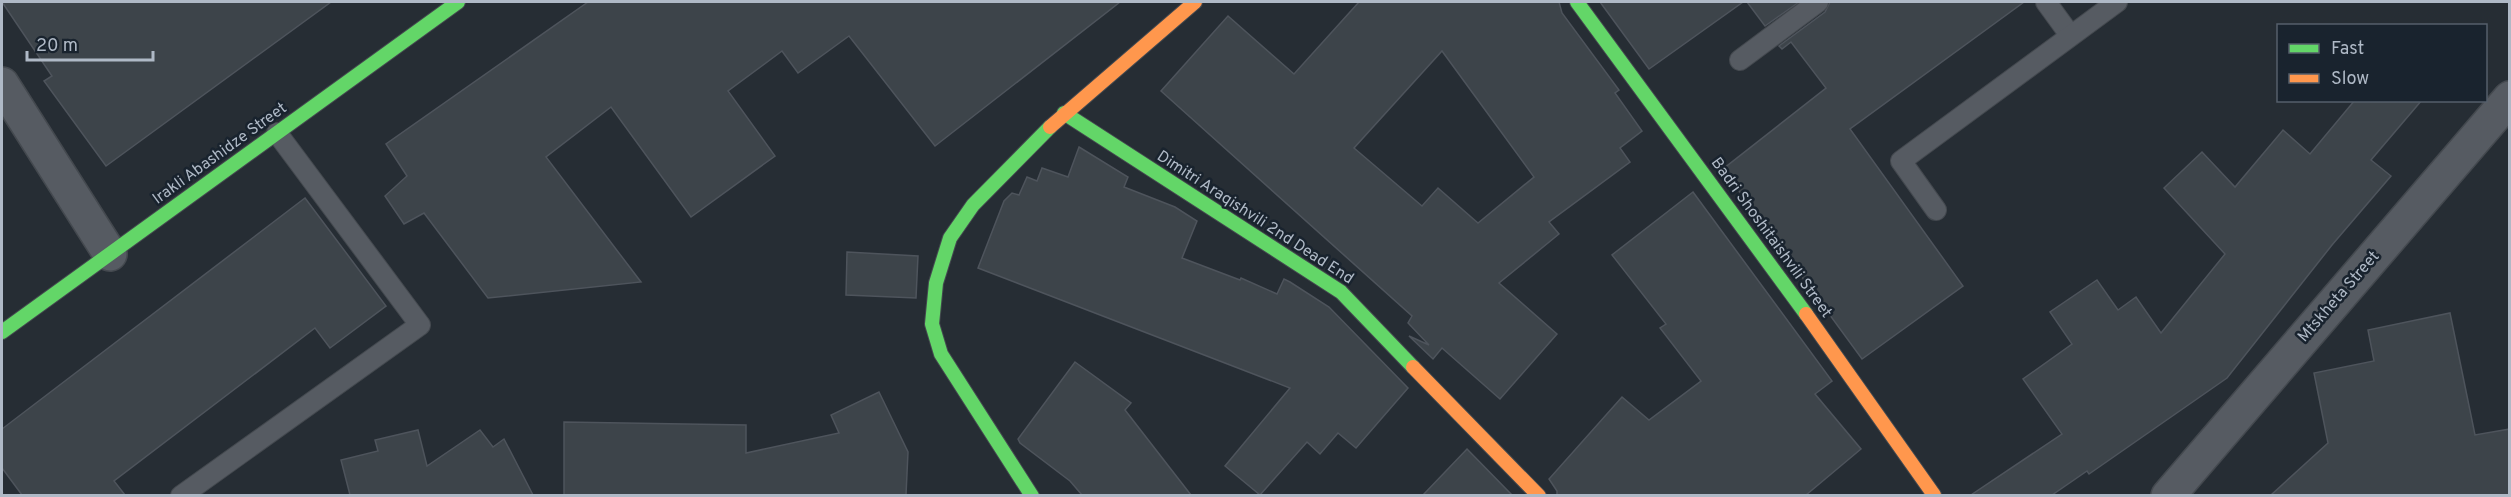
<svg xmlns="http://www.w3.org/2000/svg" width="2511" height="497" font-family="Overpass,sans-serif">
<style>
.building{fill:#3d444a;stroke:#4e545c;stroke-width:1.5;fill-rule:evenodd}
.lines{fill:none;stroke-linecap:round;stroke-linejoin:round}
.lane-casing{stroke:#44494f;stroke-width:22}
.street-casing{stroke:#44494f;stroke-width:36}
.fast-casing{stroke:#44494f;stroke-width:16}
.slow-casing{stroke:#44494f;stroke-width:16}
.lane{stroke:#565b62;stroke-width:20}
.street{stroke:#565b62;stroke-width:33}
.fast{stroke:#63d668;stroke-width:14}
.slow{stroke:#ff974d;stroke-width:14}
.labels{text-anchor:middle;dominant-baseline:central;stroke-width:5;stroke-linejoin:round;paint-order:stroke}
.street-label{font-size:16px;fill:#afb9c6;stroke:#19232e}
</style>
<rect width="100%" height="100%" fill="#262d34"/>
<g class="building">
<path d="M 2,2 L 331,2 L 106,166 L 44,81 L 52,76 Z"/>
<path d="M 588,2 L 1120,2 L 935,146 L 849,36 L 798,73 L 782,51 L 728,91 L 775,156 L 691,217 L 611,107 L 546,157 L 641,282 L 488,298 L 424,213 L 404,224 L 385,196 L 407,176 L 386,144 Z"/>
<path d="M 1359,2 L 1559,2 L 1562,13 L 1619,90 L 1615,93 L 1642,131 L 1620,148 L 1630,162 L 1549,222 L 1559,234 L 1499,283 L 1557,334 L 1500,399 L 1442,348 L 1433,359 L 1409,336 L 1429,345 L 1408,323 L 1412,316 L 1161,91 L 1228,16 L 1294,74 ZM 1442,51 L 1534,177 L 1478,223 L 1438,188 L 1422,206 L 1354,148 Z"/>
<path d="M 1600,2 L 1743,2 L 1649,69 Z"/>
<path d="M 1747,2 L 1799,2 L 1765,26 Z"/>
<path d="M 1830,2 L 2024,2 L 1850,129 L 1963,286 L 1862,359 L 1723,169 L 1826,88 L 1791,42 L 1782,49 L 1779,46 L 1825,12 Z"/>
<path d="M 2355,100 L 2422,100 L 2371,160 L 2391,176 L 2332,245 L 2227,378 L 2089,474 L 2087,471 L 2052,495 L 1971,495 L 2062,434 L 2023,379 L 2072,344 L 2050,312 L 2097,280 L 2118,310 L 2136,297 L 2161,333 L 2225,254 L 2164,188 L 2202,152 L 2235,187 L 2283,130 L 2310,154 Z"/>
<path d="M 1079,147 L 1128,177 L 1124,187 L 1175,207 L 1197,221 L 1182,258 L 1240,280 L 1241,278 L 1277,294 L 1284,279 L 1290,282 L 1329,307 L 1408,388 L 1356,448 L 1338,433 L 1320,454 L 1307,442 L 1260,495 L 1225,466 L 1290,388 L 978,268 L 1004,201 L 1012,193 L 1019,195 L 1027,177 L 1037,181 L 1042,168 L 1068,177 Z"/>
<path d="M 1693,192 L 1832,381 L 1815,394 L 1861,449 L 1806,495 L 1557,495 L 1557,491 L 1549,479 L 1622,397 L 1649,420 L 1701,381 L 1660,328 L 1666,324 L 1612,255 Z"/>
<path d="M 305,198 L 386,306 L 330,348 L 315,328 L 114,481 L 125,495 L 22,495 L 2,468 L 2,429 Z"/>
<path d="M 847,252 L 918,256 L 916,298 L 846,295 Z"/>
<path d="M 2450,313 L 2475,435 L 2510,429 L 2510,495 L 2271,495 L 2328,443 L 2314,373 L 2374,361 L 2368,330 Z"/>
<path d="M 1075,362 L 1131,403 L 1125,410 L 1191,495 L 1082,495 L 1070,481 L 1020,443 L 1018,439 Z"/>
<path d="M 879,392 L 908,452 L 906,495 L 564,495 L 564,422 L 746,425 L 746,453 L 839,433 L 831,415 Z"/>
<path d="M 418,430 L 427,466 L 480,430 L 493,447 L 504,439 L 533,495 L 350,495 L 341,460 L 378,451 L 375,440 Z"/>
<path d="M 1467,449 L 1512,495 L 1423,495 Z"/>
</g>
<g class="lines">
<g class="lane-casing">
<g id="lane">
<path d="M 2046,2 L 2070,35"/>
<path d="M 1740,60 L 1818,2"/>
<path d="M 1936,210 L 1901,161 L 2117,2"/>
<path d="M 181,496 L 420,325 L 277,133"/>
</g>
</g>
<g class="street-casing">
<g id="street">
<path d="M 2,84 L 110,254"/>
<path d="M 2168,496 L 2510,98"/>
</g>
</g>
<g class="fast-casing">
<g id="fast">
<path d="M 1577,2 L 1806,314"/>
<path d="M 1064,113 L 1341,292 L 1413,367"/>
<path d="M 2,332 L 458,2"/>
<path d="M 1032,496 L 941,354 L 932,324 L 936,283 L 950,238 L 973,205 L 1050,127"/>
</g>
</g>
<g class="slow-casing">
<g id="slow">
<path d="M 1050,127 L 1195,2"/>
<path d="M 1806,314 L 1934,495"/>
<path d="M 1413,367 L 1539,496"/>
</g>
</g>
<use href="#lane" class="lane"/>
<use href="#street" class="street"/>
<use href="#fast" class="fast"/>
<use href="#slow" class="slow"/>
</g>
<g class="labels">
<g class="street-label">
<text transform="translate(220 154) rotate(-36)">Irakli Abashidze Street</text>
<text transform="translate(1255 218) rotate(33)">Dimitri Araqishvili 2nd Dead End</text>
<text transform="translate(1771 238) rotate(54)">Badri Shoshitaishvili Street</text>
<text transform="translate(2339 297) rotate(-49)">Mtskheta Street</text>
</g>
</g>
<rect width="2511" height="497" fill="none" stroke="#afb9c6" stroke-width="6"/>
<rect x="2277" y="24" width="210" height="78" fill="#19232e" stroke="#555f6b" stroke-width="1.5"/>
<rect x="2289" y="44" width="30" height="9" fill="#63d668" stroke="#555f6b" stroke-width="1.5"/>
<text x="2331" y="54" font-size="18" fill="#afb9c6">Fast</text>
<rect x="2289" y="74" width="30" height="9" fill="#ff974d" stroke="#555f6b" stroke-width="1.5"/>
<text x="2331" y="84" font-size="18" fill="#afb9c6">Slow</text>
<path d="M27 51v9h126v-9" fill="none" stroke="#afb9c6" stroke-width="3"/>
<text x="36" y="51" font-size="18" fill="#afb9c6" stroke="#19232e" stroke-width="4.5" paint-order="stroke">20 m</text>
</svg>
